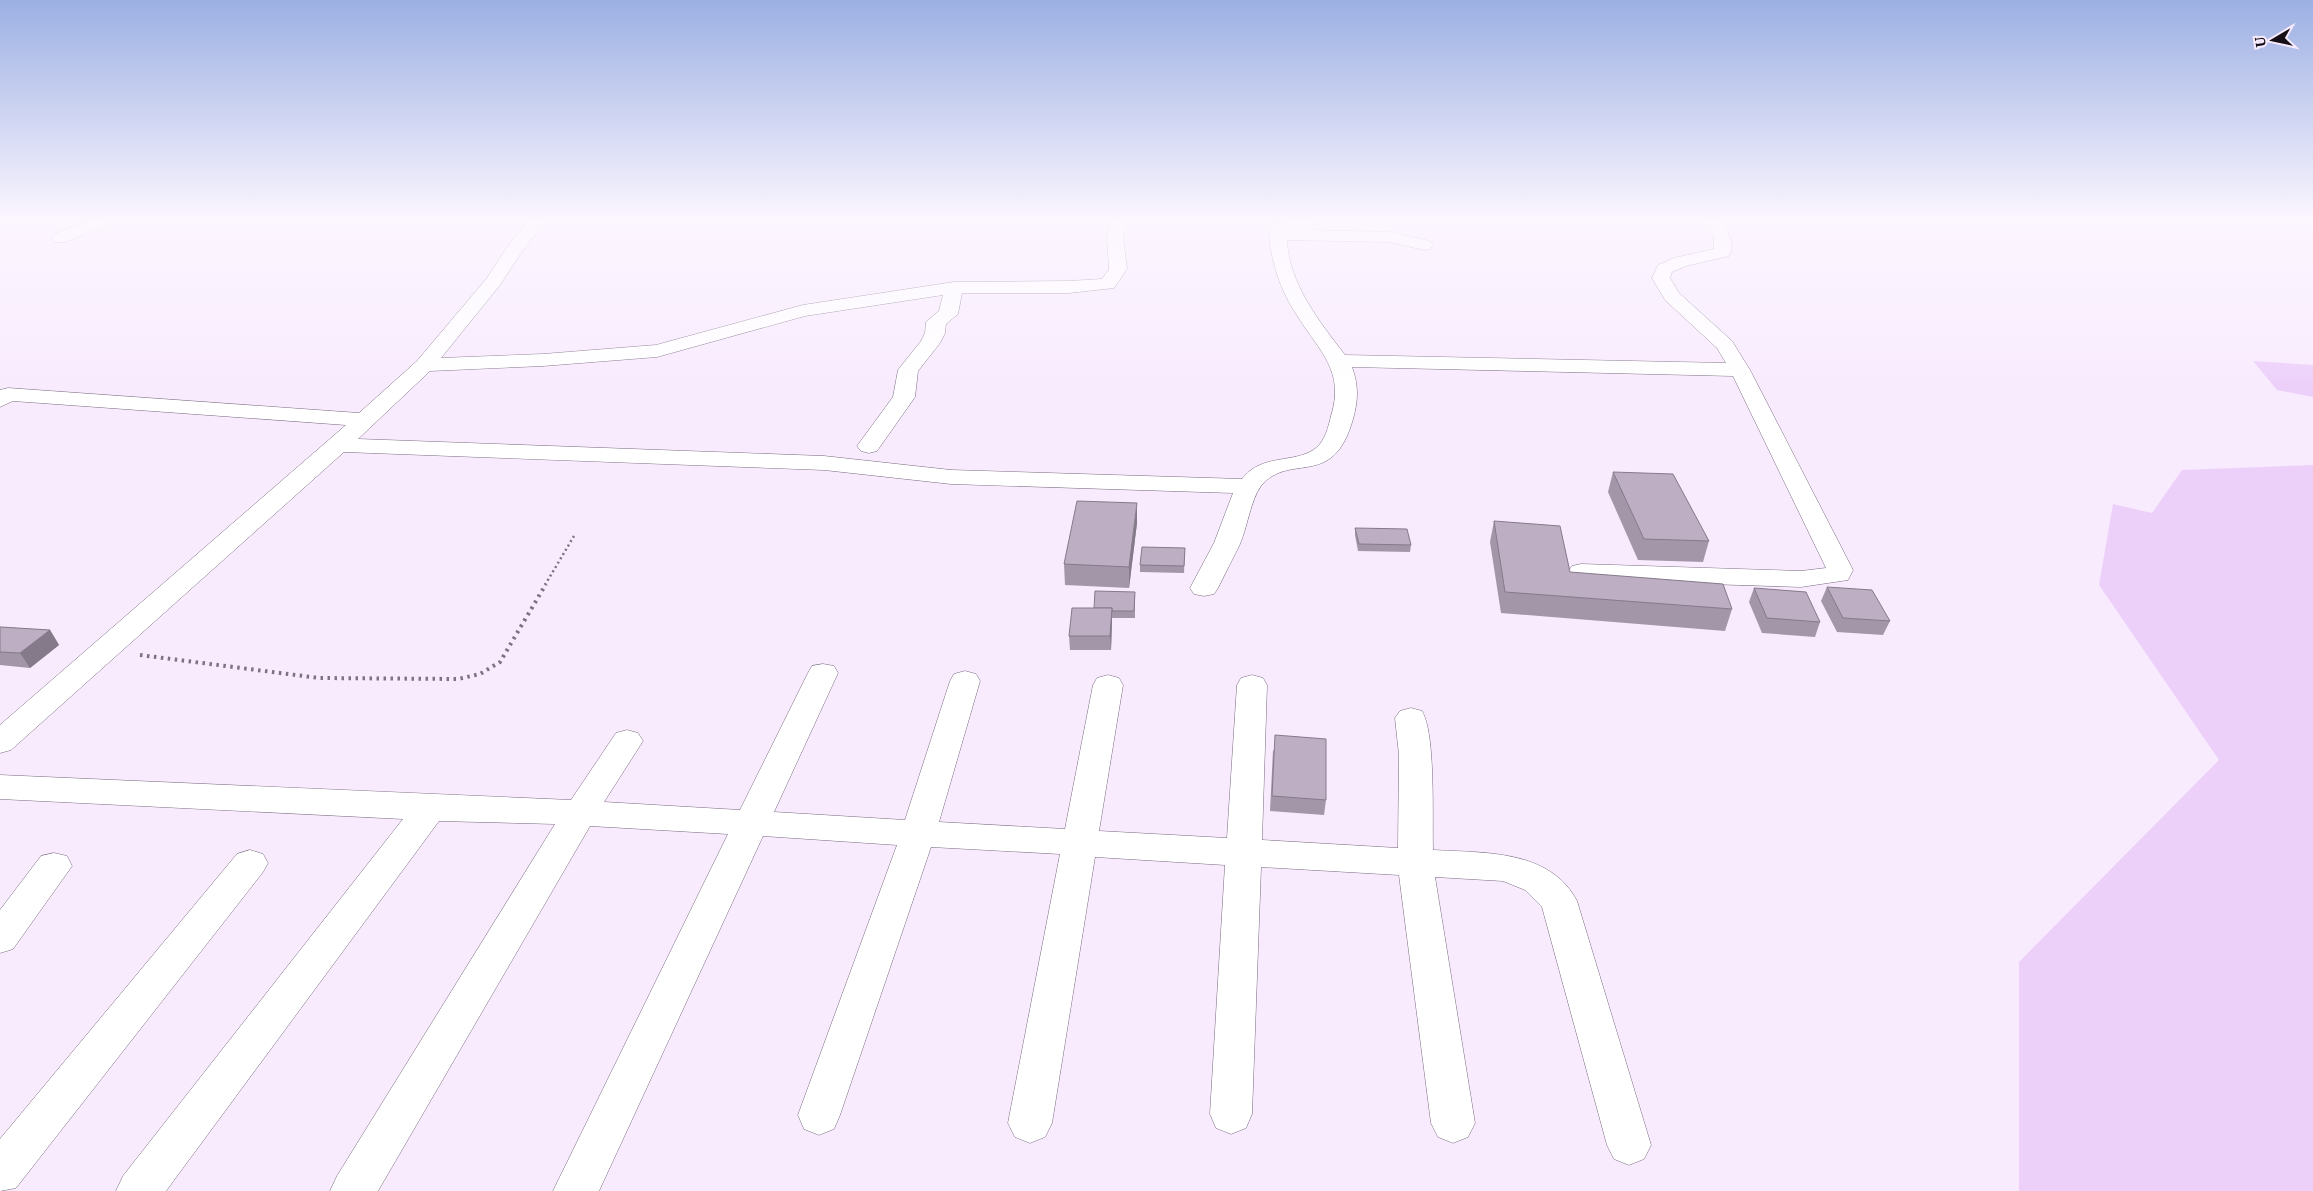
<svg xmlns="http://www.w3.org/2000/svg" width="2313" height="1191" font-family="'IBM Plex Serif',serif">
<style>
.green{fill:#edd0fa}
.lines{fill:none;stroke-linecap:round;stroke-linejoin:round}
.minor-casing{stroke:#786a7e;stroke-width:1}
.path-far1{stroke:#7b7380;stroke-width:2.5;stroke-dasharray:2 3;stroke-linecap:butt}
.path{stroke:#7b7380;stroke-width:4;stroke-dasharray:2.5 4.5;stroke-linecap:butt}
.minor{fill:#fff;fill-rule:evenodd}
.wall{fill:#a396a9}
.shaded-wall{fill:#847a89}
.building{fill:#bdaec4;stroke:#847a89}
</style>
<rect width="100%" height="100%" fill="#f8ebfe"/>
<g class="green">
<path d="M 2253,361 L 2313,365 L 2313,397 L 2277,390 Z"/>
<path d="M 2313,465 L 2313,1191 L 2019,1191 L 2019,962 L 2219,760 L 2099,585 L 2113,504 L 2152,513 L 2182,470 Z"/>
</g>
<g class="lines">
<g class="minor-casing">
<g id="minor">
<path d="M 93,219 L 116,219 L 114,222 L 66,242 L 54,242 L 52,238 L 54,234 Z"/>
<path d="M 531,219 L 548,219 L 523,250 L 500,285 L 441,358 L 543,354 L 656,345 L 803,305 L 954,282 L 1069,281 L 1102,279 L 1109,269 L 1107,237 L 1112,219 L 1128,219 L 1123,237 L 1127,269 L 1114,288 L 1069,293 L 962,293 L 958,314 L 946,324 L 945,333 L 940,343 L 918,371 L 915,397 L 877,451 L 869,453 L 861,451 L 857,446 L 893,397 L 898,370 L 921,341 L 925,333 L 926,322 L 939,311 L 943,295 L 805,316 L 657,357 L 543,366 L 430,371 L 358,439 L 824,456 L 951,470 L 1242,479 C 1247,473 1252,468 1260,465 C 1279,456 1310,461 1322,441 C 1327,433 1329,424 1331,416 C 1345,371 1320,352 1298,317 C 1284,296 1275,274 1271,250 C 1269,243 1268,231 1272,224 L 1303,219 L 1319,219 L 1316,229 L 1307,230 L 1390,232 L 1430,241 L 1433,245 L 1430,249 L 1424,250 L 1390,242 L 1287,240 C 1289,284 1319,321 1345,355 L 1726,363 L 1717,348 L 1665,300 L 1652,278 L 1658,265 L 1674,258 L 1714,249 L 1714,236 L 1702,219 L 1718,219 C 1726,229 1737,243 1729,256 L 1686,266 L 1672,272 L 1670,278 L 1679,293 L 1732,341 L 1750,370 L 1853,570 L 1848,580 L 1801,587 L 1581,580 L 1572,578 L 1568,572 L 1572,566 L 1581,564 L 1801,571 L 1826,568 L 1733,376 L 1352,367 C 1359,386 1358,401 1353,419 C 1333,491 1290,451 1261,486 C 1251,499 1247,528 1240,544 C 1233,559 1225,573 1218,588 L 1214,594 L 1204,596 L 1194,594 L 1190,588 L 1214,543 L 1233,493 L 951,484 L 824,470 L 344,452 L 11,750 L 0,753 L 0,725 L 346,425 L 13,401 L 0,407 L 0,390 L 8,388 L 359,413 L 417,361 L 487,278 L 510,243 Z"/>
<path d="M 823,664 L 834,666 L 838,673 L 774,812 L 905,820 L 950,681 L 954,674 L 965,671 L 976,674 L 980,681 L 939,822 L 1065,829 L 1093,685 L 1097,678 L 1108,675 L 1119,678 L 1123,685 L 1099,831 L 1227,838 L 1237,685 L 1241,678 L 1252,675 L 1263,678 L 1267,685 L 1262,840 L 1398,848 L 1399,755 L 1395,718 L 1400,711 L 1411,708 L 1422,711 C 1436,734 1432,820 1433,850 C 1483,853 1550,849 1577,901 L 1651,1145 L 1644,1159 L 1629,1165 L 1614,1159 L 1607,1145 L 1542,907 L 1525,890 L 1503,881 L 1435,877 L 1475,1123 L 1468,1137 L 1453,1143 L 1438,1137 L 1431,1123 L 1399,875 L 1261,867 L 1252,1114 L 1246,1128 L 1231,1134 L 1216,1128 L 1210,1114 L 1225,865 L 1095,857 L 1052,1123 L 1045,1137 L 1030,1143 L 1015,1137 L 1008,1123 L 1060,854 L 931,847 L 840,1115 L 834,1129 L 819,1135 L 804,1129 L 798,1115 L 897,845 L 763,836 L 599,1191 L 553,1191 L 728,834 L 590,826 L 378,1191 L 330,1191 L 337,1176 L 555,824 L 439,821 L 166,1191 L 116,1191 L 123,1176 L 403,819 L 0,799 L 0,775 L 571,800 L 616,733 L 627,730 L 638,733 L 643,741 L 604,802 L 740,810 L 808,673 L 812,666 Z"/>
<path d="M 250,850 L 263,854 L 268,863 L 263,872 L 16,1188 L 0,1191 L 0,1139 L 237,854 Z"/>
<path d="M 54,853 L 67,856 L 72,866 L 13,949 L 0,953 L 0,910 L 41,856 Z"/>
</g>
</g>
<path class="path-far1" d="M 545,585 L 574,536"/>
<path class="path" d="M 140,655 L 319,678 L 458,679 L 480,674 L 500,662 L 546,584"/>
<use href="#minor" class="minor"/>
</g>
<g class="wall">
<path d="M 1613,472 L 1709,541 L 1703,562 L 1638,560 L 1608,492 Z"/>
<path d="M 1494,521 L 1570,572 L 1732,609 L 1725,631 L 1501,613 L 1490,542 Z"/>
<path d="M 1137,523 L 1129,588 L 1065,585 L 1064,564 Z"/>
<path d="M 1355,528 L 1411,545 L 1410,552 L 1358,551 L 1355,535 Z"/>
<path d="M 1185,548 L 1184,573 L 1140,572 L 1140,565 Z"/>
<path d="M 1827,587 L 1890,621 L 1883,635 L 1837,632 L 1821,601 Z"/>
<path d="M 1754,588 L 1820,622 L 1815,637 L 1762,633 L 1749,602 Z"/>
<path d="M 1135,592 L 1135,618 L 1112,618 L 1111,650 L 1070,650 L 1069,636 L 1094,608 Z"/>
<path d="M 0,627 L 50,630 L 59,645 L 30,668 L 0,665 Z"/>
<path d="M 1273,750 L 1326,800 L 1324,815 L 1270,811 Z"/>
</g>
<g class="shaded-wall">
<path d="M 1137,503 L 1137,523 L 1129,588 L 1129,567 Z"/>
<path d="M 1112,608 L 1112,622 L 1111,650 L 1110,636 Z"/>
<path d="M 50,630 L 59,645 L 30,668 L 20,653 Z"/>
</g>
<g class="building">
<path d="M 1613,472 L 1673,474 L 1709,541 L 1644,539 Z"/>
<path d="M 1077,501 L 1137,503 L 1129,567 L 1064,564 Z"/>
<path d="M 1494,521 L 1560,526 L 1570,572 L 1723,584 L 1732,609 L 1505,592 Z"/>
<path d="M 1355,528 L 1407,529 L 1411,545 L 1359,544 Z"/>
<path d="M 1142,547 L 1185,548 L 1184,566 L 1140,565 Z"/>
<path d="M 1827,587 L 1872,590 L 1890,621 L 1843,618 Z"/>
<path d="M 1754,588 L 1806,592 L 1820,622 L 1767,618 Z"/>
<path d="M 1095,591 L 1135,592 L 1134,611 L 1112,611 L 1112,608 L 1094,608 Z"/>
<path d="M 1072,608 L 1112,608 L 1110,636 L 1069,636 Z"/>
<path d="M 0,627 L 1,627 L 50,630 L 20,653 L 0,652 Z"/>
<path d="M 1275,735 L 1326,739 L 1326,800 L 1272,796 Z"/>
</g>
<linearGradient id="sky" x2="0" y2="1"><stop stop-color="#9cb0e3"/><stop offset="0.57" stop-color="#fcf6ff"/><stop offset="1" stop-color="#fcf6ff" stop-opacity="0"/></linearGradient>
<rect width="2313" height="386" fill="url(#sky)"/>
<g transform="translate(2273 40) rotate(261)" stroke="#f8ebfe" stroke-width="4" paint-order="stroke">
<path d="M0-4L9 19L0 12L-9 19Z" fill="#151018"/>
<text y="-8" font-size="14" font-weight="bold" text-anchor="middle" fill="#151018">U</text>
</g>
</svg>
